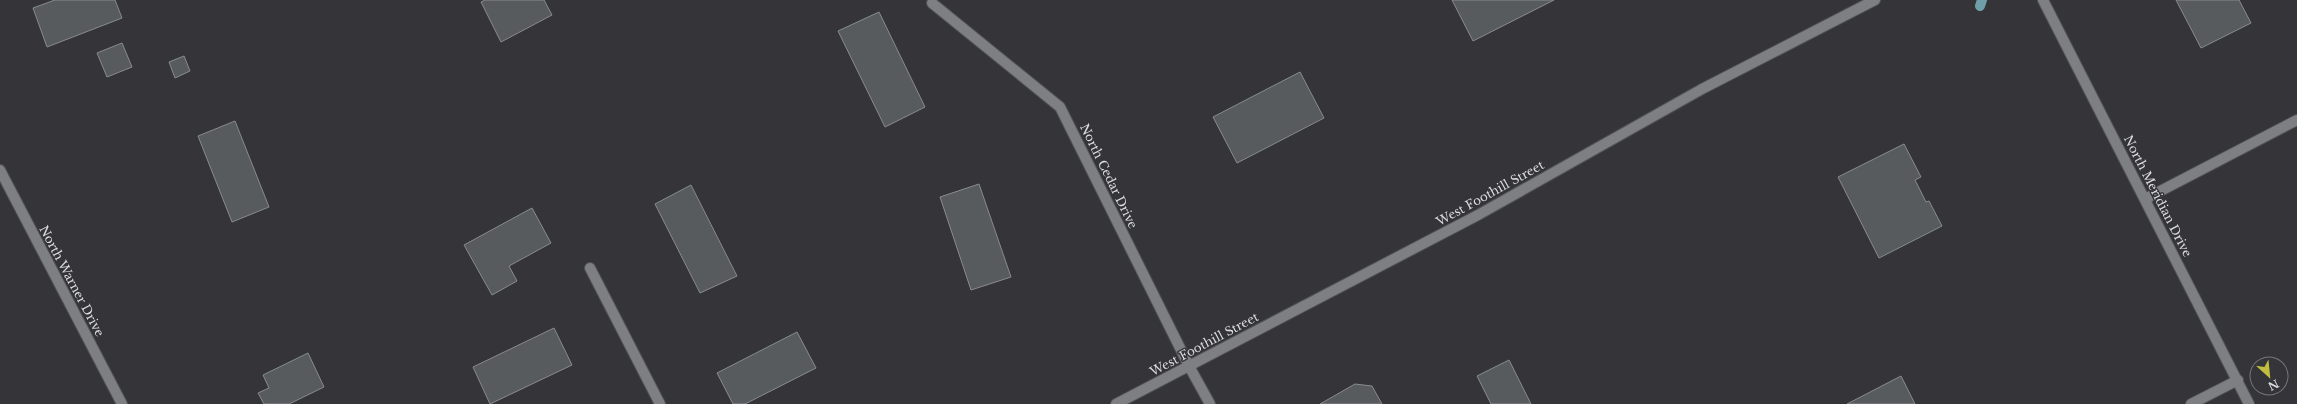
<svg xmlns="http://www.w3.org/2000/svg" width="2297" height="404" font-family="'Libre Baskerville',serif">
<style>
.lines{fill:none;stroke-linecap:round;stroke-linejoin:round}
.stream{stroke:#6fa0a9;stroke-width:10}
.building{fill:#575b5e;stroke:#888b8f}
.minor-casing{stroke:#525356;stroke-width:12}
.minor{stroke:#7e7f83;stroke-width:10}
.labels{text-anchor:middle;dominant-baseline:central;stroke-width:3;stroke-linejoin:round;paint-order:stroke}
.street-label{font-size:12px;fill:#dddde0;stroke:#353539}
</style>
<rect width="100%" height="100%" fill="#353539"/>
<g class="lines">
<path class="stream" d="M 1980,6 L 1982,0"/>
</g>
<g class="building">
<path d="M 55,0 L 115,0 L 122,18 L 47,47 L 33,8 Z"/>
<path d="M 485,0 L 544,0 L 552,15 L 501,42 L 481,2 Z"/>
<path d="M 1452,0 L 1554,0 L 1473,41 Z"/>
<path d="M 2176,0 L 2239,0 L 2251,23 L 2201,48 Z"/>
<path d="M 879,12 L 925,107 L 885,127 L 838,31 Z"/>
<path d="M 122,43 L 132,67 L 107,77 L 97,53 Z"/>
<path d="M 184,56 L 190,71 L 175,78 L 169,62 Z"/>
<path d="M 1300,72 L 1324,118 L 1237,163 L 1213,117 Z"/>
<path d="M 235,121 L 269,207 L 232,222 L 198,136 Z"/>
<path d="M 1904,144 L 1921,177 L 1915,180 L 1926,202 L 1929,201 L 1942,226 L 1879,258 L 1838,177 Z"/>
<path d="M 979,184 L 1011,277 L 971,290 L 940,197 Z"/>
<path d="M 691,185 L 737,276 L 700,293 L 655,204 Z"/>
<path d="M 532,208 L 551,243 L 509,266 L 517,281 L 492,295 L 464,245 Z"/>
<path d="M 554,328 L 572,365 L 490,404 L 473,367 Z"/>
<path d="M 797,332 L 816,368 L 745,404 L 733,404 L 717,373 Z"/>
<path d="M 308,353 L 324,387 L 289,404 L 264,404 L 258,393 L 269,388 L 263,375 Z"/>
<path d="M 1509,360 L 1531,404 L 1491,404 L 1477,376 Z"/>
<path d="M 1901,376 L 1915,404 L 1847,404 Z"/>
<path d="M 1355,384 L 1372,386 L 1382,404 L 1320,404 Z"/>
</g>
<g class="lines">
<g class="minor-casing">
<g id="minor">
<path d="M 2043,0 L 2249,404"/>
<path d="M 932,3 L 1060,107 L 1189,366 L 1210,404"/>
<path d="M 0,170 L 122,404"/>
<path d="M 2145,199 L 2297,120"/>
<path d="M 590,268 L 660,404"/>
<path d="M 1116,404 L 1478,215 L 1702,89 L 1875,0"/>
<path d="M 2191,404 L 2238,380"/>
</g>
</g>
<use href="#minor" class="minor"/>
</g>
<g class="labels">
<g class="street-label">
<text transform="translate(1109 176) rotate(64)">North Cedar Drive</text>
<text transform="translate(1490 193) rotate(-29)">West Foothill Street</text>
<text transform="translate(2158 196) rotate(63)">North Meridian Drive</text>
<text transform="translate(72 281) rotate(62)">North Warner Drive</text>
<text transform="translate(1204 344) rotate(-28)">West Foothill Street</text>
</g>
</g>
<g transform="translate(2269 376) rotate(153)"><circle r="19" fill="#353539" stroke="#78787c"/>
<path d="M0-3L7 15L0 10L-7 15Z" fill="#c2bd3f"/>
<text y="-6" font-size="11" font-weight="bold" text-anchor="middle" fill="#dddde0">N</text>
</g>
</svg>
